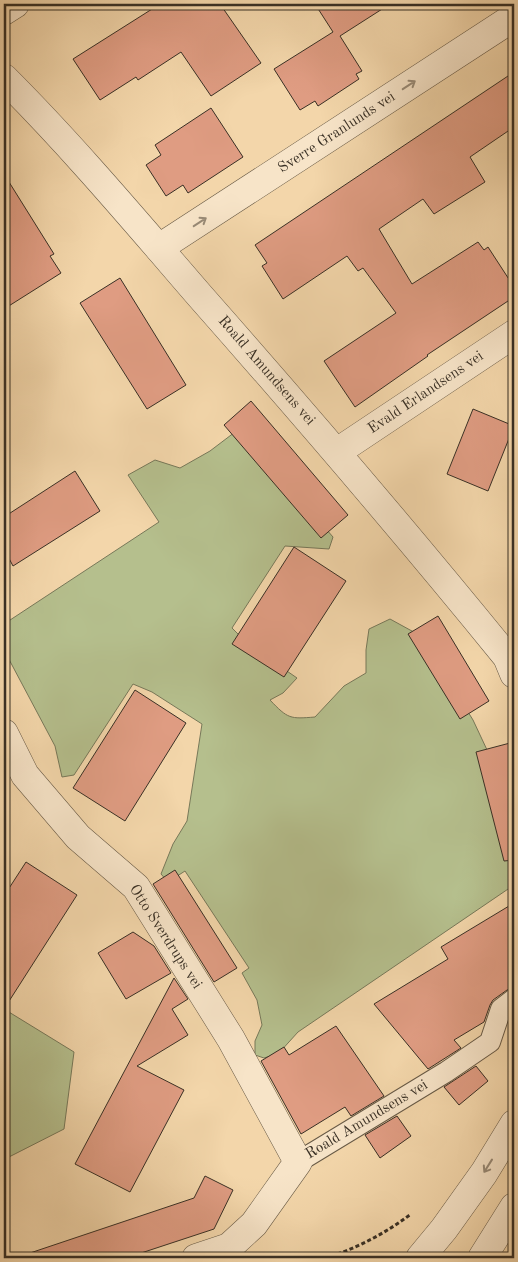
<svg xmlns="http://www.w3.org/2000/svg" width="518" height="1262" font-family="'Old Standard TT',serif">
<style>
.green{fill:#b5bf8d;stroke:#777859}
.building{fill:#df9c82;stroke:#393025}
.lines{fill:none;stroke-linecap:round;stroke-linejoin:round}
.service-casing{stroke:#685a46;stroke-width:22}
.minor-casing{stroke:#685a46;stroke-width:29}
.tertiary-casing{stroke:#685a46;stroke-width:29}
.path{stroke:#393025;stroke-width:3;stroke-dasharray:4 2.5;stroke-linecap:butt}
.service{stroke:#f7e4c8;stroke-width:20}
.minor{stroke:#f7e4c8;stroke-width:28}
.tertiary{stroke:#f7e4c8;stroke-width:28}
.oneway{stroke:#988a76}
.labels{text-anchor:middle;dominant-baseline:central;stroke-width:4;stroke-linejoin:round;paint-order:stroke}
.street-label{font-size:15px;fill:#393025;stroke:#f7e4c8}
</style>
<rect width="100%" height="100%" fill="#f3d6aa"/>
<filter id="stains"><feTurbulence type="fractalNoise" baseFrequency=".004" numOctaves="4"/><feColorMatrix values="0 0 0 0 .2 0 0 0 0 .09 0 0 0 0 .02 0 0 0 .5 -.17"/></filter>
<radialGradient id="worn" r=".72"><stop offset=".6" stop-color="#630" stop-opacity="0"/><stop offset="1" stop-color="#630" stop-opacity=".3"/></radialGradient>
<g class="green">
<path d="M 239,429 L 333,537 L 329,549 L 285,546 L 232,628 L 248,644 L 297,678 L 283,693 L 270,700 C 288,719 290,719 315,717 L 344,686 L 366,673 L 366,650 L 369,629 L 390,619 L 421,636 L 473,720 L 488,752 L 512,847 L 514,847 L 514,885 L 298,1032 L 279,1053 L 264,1058 L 255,1055 L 255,1041 L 262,1025 L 257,1000 L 242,973 L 249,968 L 185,871 L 168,882 L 161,874 L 173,844 L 187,821 L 202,724 L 152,692 L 133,684 L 74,775 L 62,777 L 55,746 L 4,650 L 4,624 L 159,522 L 128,475 L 155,460 L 180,468 L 210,451 Z"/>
<path d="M 4,1009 L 74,1052 L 64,1129 L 5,1159 L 4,1158 Z"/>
</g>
<g class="building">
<path d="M 160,4 L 220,4 L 261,63 L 211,96 L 181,52 L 138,80 L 136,77 L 100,100 L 73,59 Z"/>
<path d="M 315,4 L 390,4 L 340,36 L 362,71 L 356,74 L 359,79 L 318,106 L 315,101 L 300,110 L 274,69 L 333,32 Z"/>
<path d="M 514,72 L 514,127 L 470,157 L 485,182 L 434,214 L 423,199 L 379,229 L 412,284 L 478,242 L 484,250 L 488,247 L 514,287 L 514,297 L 427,355 L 428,356 L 355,407 L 324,361 L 396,313 L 363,268 L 358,271 L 347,256 L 283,299 L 262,266 L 267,263 L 255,245 Z"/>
<path d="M 211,108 L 243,157 L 188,193 L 183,185 L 166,196 L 146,165 L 161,155 L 155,145 Z"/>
<path d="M 4,174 L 54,254 L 50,256 L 61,273 L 4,309 Z"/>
<path d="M 120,278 L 186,385 L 147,409 L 80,303 Z"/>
<path d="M 251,401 L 348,515 L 321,538 L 224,425 Z"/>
<path d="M 473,409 L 514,426 L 488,491 L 447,474 Z"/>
<path d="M 75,471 L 100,511 L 13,566 L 4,549 L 4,517 Z"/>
<path d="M 294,547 L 346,581 L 284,677 L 232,644 Z"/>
<path d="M 438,616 L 489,701 L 460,719 L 408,634 Z"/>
<path d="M 135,690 L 186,723 L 125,821 L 73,788 Z"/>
<path d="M 510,743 L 514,759 L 514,860 L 504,861 L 476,752 Z"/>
<path d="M 26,862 L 77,895 L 4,1009 L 4,896 Z"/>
<path d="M 175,870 L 237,968 L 214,982 L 153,884 Z"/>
<path d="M 514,903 L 514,987 L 507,990 L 493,1000 L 490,1005 L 484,1022 L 454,1040 L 461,1048 L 428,1069 L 374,1004 L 448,959 L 441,947 Z"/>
<path d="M 133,932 L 154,946 L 171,973 L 126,999 L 98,953 Z"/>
<path d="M 174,978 L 188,999 L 172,1009 L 188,1035 L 137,1066 L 184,1090 L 130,1192 L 75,1164 Z"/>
<path d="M 336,1026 L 384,1096 L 351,1116 L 345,1107 L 301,1134 L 261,1061 L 284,1047 L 289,1055 Z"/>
<path d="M 476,1066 L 488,1081 L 459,1105 L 444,1087 Z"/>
<path d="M 397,1116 L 411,1136 L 380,1158 L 365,1135 Z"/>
<path d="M 205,1176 L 233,1190 L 214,1229 L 126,1258 L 31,1258 L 30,1253 L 194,1198 Z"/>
</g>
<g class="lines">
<g class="service-casing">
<path id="service" d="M 298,1162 L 446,1072 L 490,1042 L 501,1009 L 514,999"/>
</g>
<g class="minor-casing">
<g id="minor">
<path d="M 4,11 L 15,4"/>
<path d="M 4,78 C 73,147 136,222 200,296 C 305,415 407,534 507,657 L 514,674"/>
<path d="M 159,248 L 514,17"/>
<path d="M 337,452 L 514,334"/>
<path d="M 4,733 L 25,775 L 78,837 L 136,887 L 231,1039 L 298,1162 L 254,1224 L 229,1247 L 196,1258"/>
</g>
</g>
<g class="tertiary-casing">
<g id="tertiary">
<path d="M 420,1258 L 444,1229 L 484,1173 L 514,1124"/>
<path d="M 482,1258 L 514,1207"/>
</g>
</g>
<g class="path">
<path d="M 46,7 L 52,4"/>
<path d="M 325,1258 C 356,1249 386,1233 411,1214"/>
</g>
<use href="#service" class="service"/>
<use href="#minor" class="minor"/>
<use href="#tertiary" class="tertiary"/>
</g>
<defs><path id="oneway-shaft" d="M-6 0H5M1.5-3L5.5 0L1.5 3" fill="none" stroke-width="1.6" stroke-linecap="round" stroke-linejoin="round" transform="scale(1.25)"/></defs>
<g class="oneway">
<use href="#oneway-shaft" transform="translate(409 85) rotate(-33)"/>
<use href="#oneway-shaft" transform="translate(200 222) rotate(-33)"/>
<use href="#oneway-shaft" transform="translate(488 1166) rotate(122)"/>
</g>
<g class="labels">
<g class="street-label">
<text transform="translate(337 133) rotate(-33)">Sverre Granlunds vei</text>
<text transform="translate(266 371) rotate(49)">Roald Amundsens vei</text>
<text transform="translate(426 393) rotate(-34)">Evald Erlandsens vei</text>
<text transform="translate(165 937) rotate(57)">Otto Sverdrups vei</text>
<text transform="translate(367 1120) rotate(-31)">Roald Amundsens vei</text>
</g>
</g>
<rect width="518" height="1262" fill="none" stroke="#f3d6aa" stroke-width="20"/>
<rect x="5" y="5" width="508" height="1252" fill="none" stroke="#393025" stroke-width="2.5"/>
<rect x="10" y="10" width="498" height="1242" fill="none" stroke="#393025"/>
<rect width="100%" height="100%" filter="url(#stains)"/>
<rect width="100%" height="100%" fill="url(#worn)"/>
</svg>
